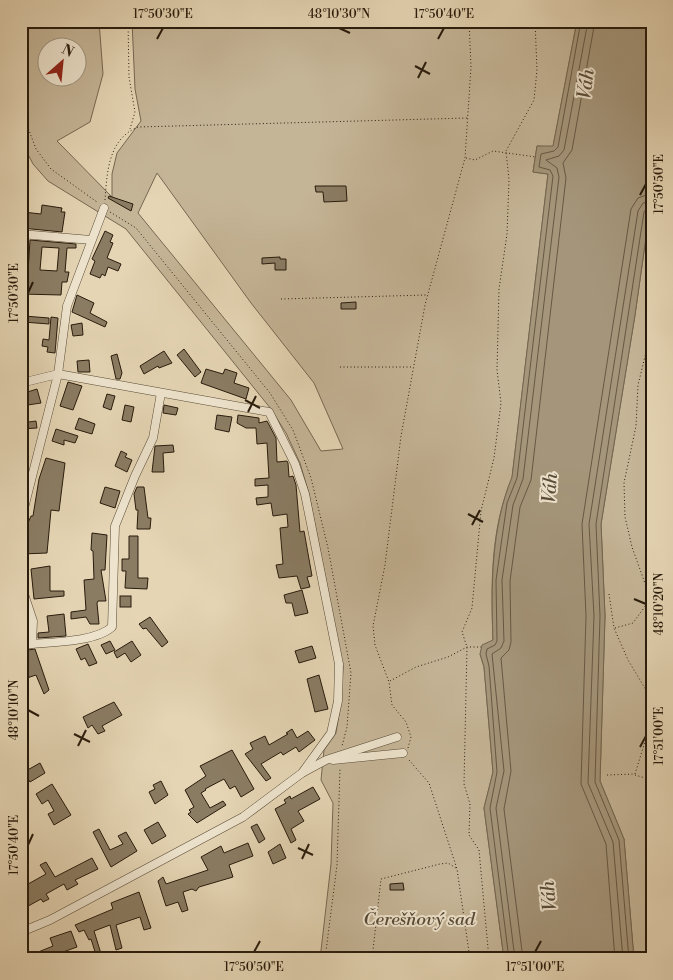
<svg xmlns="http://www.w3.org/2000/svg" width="673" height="980" font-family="'Libre Bodoni',serif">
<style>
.green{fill:#c5b597;stroke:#766852;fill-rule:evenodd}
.water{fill:#a5967b;stroke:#73654f}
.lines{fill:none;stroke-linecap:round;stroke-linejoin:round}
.shore{stroke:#665844;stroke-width:1}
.building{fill:#8a7c63;stroke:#281b0c;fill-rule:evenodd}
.minor-casing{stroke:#574a36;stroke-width:9}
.path{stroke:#281b0c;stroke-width:1;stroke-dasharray:1 2.5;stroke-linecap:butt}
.minor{stroke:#eee4ce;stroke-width:8}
.ticks{fill:none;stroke:#281b0c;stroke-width:2}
.labels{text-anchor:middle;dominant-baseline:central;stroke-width:4;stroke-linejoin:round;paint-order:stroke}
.park-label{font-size:18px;font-style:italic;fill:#574936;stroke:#eee4ce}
.water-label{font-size:19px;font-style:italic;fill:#5a4c38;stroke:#eee4ce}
.neatline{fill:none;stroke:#281b0c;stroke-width:2}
.ticks-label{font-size:12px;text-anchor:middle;fill:#281b0c}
</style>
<rect width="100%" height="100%" fill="#e5d5b4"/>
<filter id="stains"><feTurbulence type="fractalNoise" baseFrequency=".004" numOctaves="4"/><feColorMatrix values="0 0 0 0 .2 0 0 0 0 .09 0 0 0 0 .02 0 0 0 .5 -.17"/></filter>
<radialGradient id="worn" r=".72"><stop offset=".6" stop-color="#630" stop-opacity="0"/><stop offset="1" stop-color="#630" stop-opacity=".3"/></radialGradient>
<g class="green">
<path d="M 21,21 L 99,21 L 103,74 L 90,122 L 57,141 L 112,197 L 112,174 L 117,153 L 141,121 L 135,89 L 132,21 L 577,21 L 553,147 L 537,146 L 533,172 L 548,174 L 512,478 C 490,529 491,586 493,641 L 480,654 L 484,667 L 493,772 L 484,808 L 504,959 L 320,959 L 331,864 L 333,803 L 321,780 L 324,750 L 336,733 L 341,701 L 343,667 L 309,494 L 300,463 L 286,433 L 271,409 L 126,229 L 48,181 L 33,164 L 21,141 ZM 48,48 L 78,48 L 78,78 L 48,78 ZM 157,173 L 251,303 L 314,383 L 343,449 L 321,451 L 291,400 L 138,213 Z"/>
<path d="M 652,195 L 652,959 L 634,959 L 624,839 L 600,781 L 605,616 L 601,524 L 635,315 Z"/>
</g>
<path class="water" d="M 577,21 L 652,21 L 652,195 L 635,315 L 601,524 L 605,616 L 600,781 L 624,839 L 634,959 L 504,959 L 484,808 L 493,772 L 484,667 L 480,654 L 482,645 L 493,640 C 491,585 491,529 512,477 L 548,174 L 533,172 L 537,146 L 553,146 Z"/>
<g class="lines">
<g class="shore">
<path d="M 509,959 L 490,808 L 497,772 L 489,666 L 486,654 L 487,649 L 495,645 L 497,641 L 496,580 L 507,503 L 517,478 L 553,176 L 550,170 L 539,167 L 541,154 L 554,151 L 558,147 L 581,21"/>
<path d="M 515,959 L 496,808 L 504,771 L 492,654 L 501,648 L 504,641 L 502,580 L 513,505 L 523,479 L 559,177 L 557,168 L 546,160 L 559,156 L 564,150 L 588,21"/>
<path d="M 523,959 L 504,809 L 511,771 L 501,658 L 509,650 L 511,642 L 510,581 L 520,507 L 531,480 L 566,178 L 563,163 L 572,150 L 595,21"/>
<path d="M 615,959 L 606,844 L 581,784 L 586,616 L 582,524 L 631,209 L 638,198 L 652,193"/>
<path d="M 623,959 L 613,842 L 588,783 L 594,616 L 589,524 L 638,211 L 643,203 L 652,201"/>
<path d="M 629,959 L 619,840 L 595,782 L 600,616 L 596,524 L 644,212 L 647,208 L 652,207"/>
</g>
</g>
<g class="building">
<path d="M 315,186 L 346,186 L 347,201 L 324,202 L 323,192 L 316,192 Z"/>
<path d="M 109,196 L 133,204 L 131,211 L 108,198 Z"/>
<path d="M 42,205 L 62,208 L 61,212 L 65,212 L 62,232 L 22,228 L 23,212 L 41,214 Z"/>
<path d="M 105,231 L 113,235 L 110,242 L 113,243 L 107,258 L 121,264 L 118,271 L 108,267 L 105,276 L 102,274 L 100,278 L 90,274 L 95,261 L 92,259 Z"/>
<path d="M 30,240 L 76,244 L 76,248 L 67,248 L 65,272 L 69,272 L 67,282 L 62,282 L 61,295 L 21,294 L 21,286 L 25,287 L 28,272 ZM 42,247 L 59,248 L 57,271 L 40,270 Z"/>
<path d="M 280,257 L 280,259 L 286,259 L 286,270 L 275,270 L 275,263 L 262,264 L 262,258 Z"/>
<path d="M 77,295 L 94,303 L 90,313 L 107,322 L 105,327 L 72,312 Z"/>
<path d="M 356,302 L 356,309 L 341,309 L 341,303 Z"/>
<path d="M 24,316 L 49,318 L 49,324 L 23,322 Z"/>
<path d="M 51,317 L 58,318 L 55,353 L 47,352 L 48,347 L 42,346 L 43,339 L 49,340 Z"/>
<path d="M 82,323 L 83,335 L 73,336 L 71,325 Z"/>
<path d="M 184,349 L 201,372 L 195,377 L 177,355 Z"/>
<path d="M 164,351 L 172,363 L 159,368 L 158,366 L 144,374 L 140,366 Z"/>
<path d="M 117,354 L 122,373 L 120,379 L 116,379 L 111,356 Z"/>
<path d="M 89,360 L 90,372 L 78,372 L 77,361 Z"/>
<path d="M 206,369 L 223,374 L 225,369 L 237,373 L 234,383 L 249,388 L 246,399 L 201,383 Z"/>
<path d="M 68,382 L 82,386 L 73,410 L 60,406 Z"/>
<path d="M 37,389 L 41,403 L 21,406 L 21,394 Z"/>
<path d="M 107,394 L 115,396 L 111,410 L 103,407 Z"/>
<path d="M 125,405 L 134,407 L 131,422 L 122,420 Z"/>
<path d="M 164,405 L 178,408 L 176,415 L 163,413 Z"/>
<path d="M 217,415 L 232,417 L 229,432 L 215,429 Z"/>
<path d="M 238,415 L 259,418 L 259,423 L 267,421 L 276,438 L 277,462 L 287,461 L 288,463 L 289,477 L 293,476 L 296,485 L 300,532 L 304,531 L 312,576 L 307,577 L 310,587 L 301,589 L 297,576 L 279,578 L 276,565 L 283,564 L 280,528 L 288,527 L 287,514 L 273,516 L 271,503 L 257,505 L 256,498 L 268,497 L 268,485 L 255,486 L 255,479 L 269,478 L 267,443 L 257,444 L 256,428 L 246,428 L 237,423 Z"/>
<path d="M 79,418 L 95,424 L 92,434 L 75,429 Z"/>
<path d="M 36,421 L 37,428 L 21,429 L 21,423 Z"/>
<path d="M 56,429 L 78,436 L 75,443 L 64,440 L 64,445 L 52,441 Z"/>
<path d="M 173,445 L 174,452 L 163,453 L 164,472 L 152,472 L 155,446 Z"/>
<path d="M 121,451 L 127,454 L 125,457 L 132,460 L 127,472 L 115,466 Z"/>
<path d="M 46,458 L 65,463 L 59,511 L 51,510 L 47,553 L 22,554 L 22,546 L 26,546 L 27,525 L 31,516 L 33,516 L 39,479 Z"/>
<path d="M 105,487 L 120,491 L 115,508 L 100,503 Z"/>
<path d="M 137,487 L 144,487 L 148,518 L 151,518 L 150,529 L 137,529 L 138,510 L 136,510 L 134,494 Z"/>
<path d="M 92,533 L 107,535 L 105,570 L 101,570 L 106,601 L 98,601 L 97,603 L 99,624 L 90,624 L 86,617 L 71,619 L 71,612 L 86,610 L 84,580 L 94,579 L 93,551 L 91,550 Z"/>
<path d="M 129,536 L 138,536 L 138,578 L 148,578 L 147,589 L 125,588 L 126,571 L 122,571 L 122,559 L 129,559 Z"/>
<path d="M 50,566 L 50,591 L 64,591 L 64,596 L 34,599 L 31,569 Z"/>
<path d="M 302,590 L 308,613 L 295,616 L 292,603 L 286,603 L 284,595 Z"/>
<rect x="120" y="596" width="11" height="11"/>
<path d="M 64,614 L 66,636 L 38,638 L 38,633 L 49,632 L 47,616 Z"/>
<path d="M 150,617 L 168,642 L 162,647 L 146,628 L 143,629 L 139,624 Z"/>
<path d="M 110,641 L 115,650 L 106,654 L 101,645 Z"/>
<path d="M 132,641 L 141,655 L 131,662 L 125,653 L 117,658 L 114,652 Z"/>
<path d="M 88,644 L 97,663 L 89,666 L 85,658 L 81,660 L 76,649 Z"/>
<path d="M 312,646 L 316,658 L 299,663 L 295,651 Z"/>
<path d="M 35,649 L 49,690 L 44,694 L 36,675 L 21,680 L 21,651 Z"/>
<path d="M 319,675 L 328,709 L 315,712 L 307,679 Z"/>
<path d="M 114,702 L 122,715 L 102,726 L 105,731 L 98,734 L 92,725 L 88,728 L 83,717 Z"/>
<path d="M 292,729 L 297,738 L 308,731 L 315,740 L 299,752 L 296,747 L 283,755 L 281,752 L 261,764 L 271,778 L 266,781 L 245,754 L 253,749 L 250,743 L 265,736 L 269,745 L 288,734 L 286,733 Z"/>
<path d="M 232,750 L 254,789 L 241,797 L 235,786 L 230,789 L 224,779 L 205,789 L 206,790 L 201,793 L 210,808 L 223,801 L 226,805 L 197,823 L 188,814 L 191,812 L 189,810 L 194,807 L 185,790 L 206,776 L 200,766 Z"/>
<path d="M 40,763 L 45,773 L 30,782 L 24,772 Z"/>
<path d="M 161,781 L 168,795 L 155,804 L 149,792 L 155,789 L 153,785 Z"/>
<path d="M 52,784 L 71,815 L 54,825 L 48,814 L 54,811 L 48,800 L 42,804 L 36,794 Z"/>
<path d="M 313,787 L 320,799 L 298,811 L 304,821 L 291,829 L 296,840 L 291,843 L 275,809 L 286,803 L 284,800 L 290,796 L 291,799 Z"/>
<path d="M 158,822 L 166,836 L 152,844 L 144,830 Z"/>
<path d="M 257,824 L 265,839 L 259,843 L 251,827 Z"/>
<path d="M 99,829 L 110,850 L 123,844 L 118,836 L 126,832 L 137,851 L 111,867 L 93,832 Z"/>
<path d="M 248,843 L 253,856 L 229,865 L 233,877 L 199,887 L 196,891 L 192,889 L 183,892 L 188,910 L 182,912 L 178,902 L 166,906 L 158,881 L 163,877 L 166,884 L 208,870 L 201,857 L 221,846 L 224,853 Z"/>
<path d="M 280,844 L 286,858 L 273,864 L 268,852 Z"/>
<path d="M 92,858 L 98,869 L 75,880 L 78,884 L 67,890 L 64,884 L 46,894 L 49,899 L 43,902 L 41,899 L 21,910 L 21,888 L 46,874 L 40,865 L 46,862 L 55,877 Z"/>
<path d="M 403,883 L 404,890 L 390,890 L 390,884 Z"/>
<path d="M 139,892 L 151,928 L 144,930 L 140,917 L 116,925 L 122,948 L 116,950 L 110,925 L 94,931 L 102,957 L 97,958 L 91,939 L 89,940 L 84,930 L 79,932 L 75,925 L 113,909 L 111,903 Z"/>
<path d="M 71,931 L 77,947 L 63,952 L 66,959 L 21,959 L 53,946 L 50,938 Z"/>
</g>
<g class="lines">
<g class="minor-casing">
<g id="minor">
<path d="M 21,234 L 91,240"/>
<path d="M 21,383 L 58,374 L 269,412 L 295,464 L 305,494 L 339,664 L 338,701 L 331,733 L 302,773"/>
<path d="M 21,520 L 58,374 L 67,306 L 104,208"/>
<path d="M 21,585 L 33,621 L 32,644"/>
<path d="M 21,645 C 45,642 95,643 112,627 L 115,526 L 135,476 L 153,438 L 161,393"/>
<path d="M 333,760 L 403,753"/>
<path d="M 21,932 L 50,920 L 243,817 L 302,773 L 326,760 L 397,737"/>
</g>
</g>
<g class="path">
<path d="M 128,21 L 129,77 L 135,112 L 130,129"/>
<path d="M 21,109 L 36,149 L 51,169 L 97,202"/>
<path d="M 466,158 L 475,160 L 493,151 L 536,157"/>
<path d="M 105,200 C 107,173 108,139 138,127 L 468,118"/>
<path d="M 110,212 L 136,228 L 270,393 L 293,430 L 311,478 L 328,548 L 351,673 L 347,727 L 342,746"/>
<path d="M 281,299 L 427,295"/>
<path d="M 652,328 L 638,385 L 636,426 L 624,483 L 625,517 L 632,547 L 652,603"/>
<path d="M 340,367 L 413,367"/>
<path d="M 609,594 L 614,628 L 628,660 L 652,700"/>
<path d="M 615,628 L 633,623 L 649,601"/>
<path d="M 390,681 L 416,667 L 448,657 L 467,647 L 481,647"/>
<path d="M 408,748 L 411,737 L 406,722 L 392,705 L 389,682 L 375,645 L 373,626 L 385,565 L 401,436 L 425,305 L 465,158 L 471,67 L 469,21"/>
<path d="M 409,760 L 429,783 L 457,869 L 470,959"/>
<path d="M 607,775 L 635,774 L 647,735 L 652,710"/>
<path d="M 635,775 L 652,780"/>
<path d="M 325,959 L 337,865 L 340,768"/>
<path d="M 372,959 L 381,879 L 440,864 L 448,863 L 456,868"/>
<path d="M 489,959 L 479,850 L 469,835 L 470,804 L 464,784 L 467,647 L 462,632 L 472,608 L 481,511 L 494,458 L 501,403 L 497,370 L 499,289 L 507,234 L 509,180 L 506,151 L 534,100 L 537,70 L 535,21"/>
<path d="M 649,959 L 648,890 L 652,882"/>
</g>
<use href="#minor" class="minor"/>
</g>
<path class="ticks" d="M 339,28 L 350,33M 157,39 L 163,28M 438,39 L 444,28M 415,66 L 430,74M 418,78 L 426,62M 640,195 L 646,184M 28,293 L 33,282M 245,400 L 260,408M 248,412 L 256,396M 468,514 L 483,522M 472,525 L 480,510M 634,599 L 646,604M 28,710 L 39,716M 74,734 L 90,742M 78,746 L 86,730M 640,747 L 646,736M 28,845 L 33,834M 298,848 L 313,855M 302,859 L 309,844M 254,952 L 260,941M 535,952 L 541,941"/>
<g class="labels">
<g class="park-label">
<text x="419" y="919">Čerešňový sad</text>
</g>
<g class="water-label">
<text transform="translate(586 84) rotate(-83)">Váh</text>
<text transform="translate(550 488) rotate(-86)">Váh</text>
<text transform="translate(549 896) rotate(-96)">Váh</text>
</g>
</g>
<rect width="673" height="980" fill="none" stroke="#e5d5b4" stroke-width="55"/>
<g transform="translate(62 62) rotate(27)"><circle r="24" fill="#eee4ce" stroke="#9f9480"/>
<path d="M0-4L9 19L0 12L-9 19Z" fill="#8f2418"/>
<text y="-8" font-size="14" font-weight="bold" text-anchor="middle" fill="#281b0c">N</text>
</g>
<rect x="28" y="28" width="618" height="924" class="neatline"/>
<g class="ticks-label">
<text x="163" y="18">17°50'30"E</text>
<text x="339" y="18">48°10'30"N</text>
<text x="444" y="18">17°50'40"E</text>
<text transform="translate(659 184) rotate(-90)" y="4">17°50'50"E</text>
<text transform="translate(14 293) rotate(-90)" y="4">17°50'30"E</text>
<text transform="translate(659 604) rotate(-90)" y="4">48°10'20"N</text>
<text transform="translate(14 710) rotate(-90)" y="4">48°10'10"N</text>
<text transform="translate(659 736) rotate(-90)" y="4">17°51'00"E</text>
<text transform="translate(14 845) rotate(-90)" y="4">17°50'40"E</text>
<text x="254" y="971">17°50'50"E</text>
<text x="535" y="971">17°51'00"E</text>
</g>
<rect width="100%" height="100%" filter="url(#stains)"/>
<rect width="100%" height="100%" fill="url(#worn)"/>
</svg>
